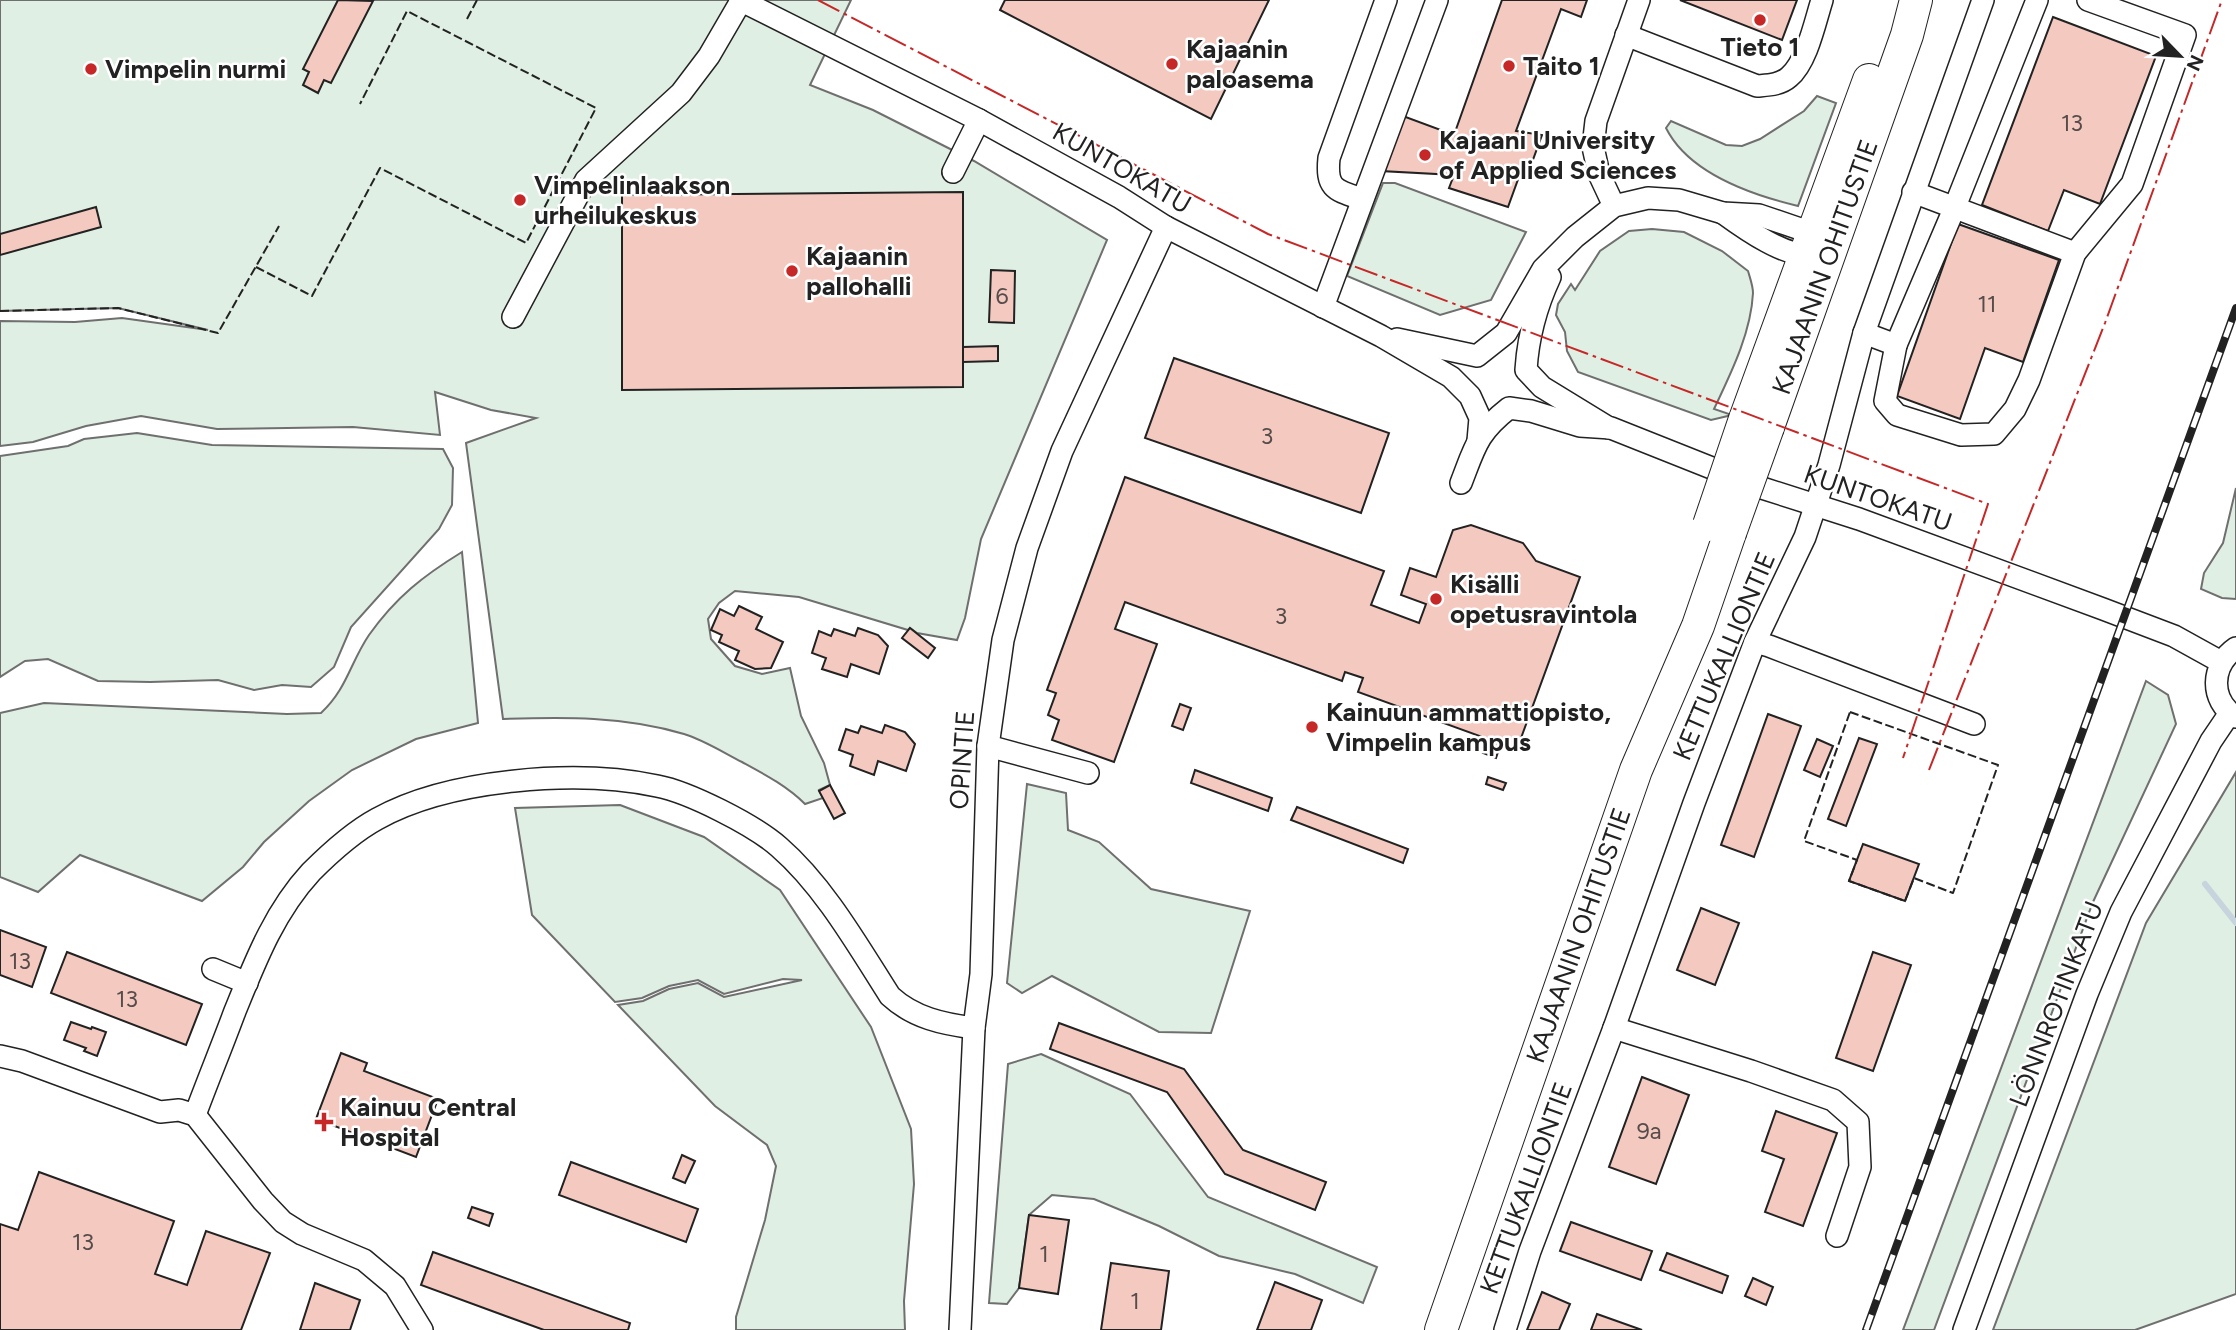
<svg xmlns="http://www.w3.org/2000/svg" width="2236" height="1330" font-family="Figtree,sans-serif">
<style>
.green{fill:#e0efe3;stroke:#6f6f6f;stroke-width:2}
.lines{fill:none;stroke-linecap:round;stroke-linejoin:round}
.stream{stroke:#c7d3dd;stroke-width:6}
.building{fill:#f3c9c0;stroke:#222;stroke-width:2}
.minor-casing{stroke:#222;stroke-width:24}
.highway-casing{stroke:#222;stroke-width:34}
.minor{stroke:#fff;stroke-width:21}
.highway{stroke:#fff;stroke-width:32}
.rail-casing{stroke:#222;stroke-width:8}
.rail{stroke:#fff;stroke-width:5;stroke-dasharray:16;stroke-linecap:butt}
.highway-bridge-casing{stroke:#222;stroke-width:34;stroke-linecap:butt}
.highway-bridge{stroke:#fff;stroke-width:32}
.fence{stroke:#222;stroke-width:2;stroke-dasharray:9 3.5;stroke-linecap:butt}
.power{stroke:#c62828;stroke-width:2;stroke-dasharray:24 5 3.5 5;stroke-linecap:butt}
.poi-dot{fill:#c62828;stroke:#fff;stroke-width:2.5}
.labels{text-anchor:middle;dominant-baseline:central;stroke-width:5;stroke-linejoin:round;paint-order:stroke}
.number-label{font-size:23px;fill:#564c4a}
.poi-label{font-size:26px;font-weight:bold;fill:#222;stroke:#fff;text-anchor:start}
.street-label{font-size:26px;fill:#222;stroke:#fff}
</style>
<rect width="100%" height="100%" fill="#fff"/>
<g class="green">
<path d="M 0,0 L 851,0 L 810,85 L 873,110 L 974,161 L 1107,240 L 981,539 L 965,618 L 957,640 L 917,633 L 910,628 L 908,630 L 799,597 L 735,591 L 719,603 L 708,619 L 711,639 L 735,666 L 762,674 L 790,668 L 801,716 L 824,763 L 830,785 L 819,790 L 823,798 L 805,804 C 787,786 764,774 742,762 C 724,753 704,740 684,734 C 624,716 564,717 503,719 L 466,443 L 536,418 L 491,410 L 435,392 L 440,435 L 353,427 L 217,429 L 141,416 L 86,426 L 33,442 L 0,446 L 0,321 L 75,322 L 122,318 L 208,330 L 118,308 L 0,311 Z"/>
<path d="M 1817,96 L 1836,103 L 1798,206 C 1752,195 1689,174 1666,128 L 1671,121 L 1726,145 L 1742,146 L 1760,139 L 1804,111 Z"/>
<path d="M 1383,183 L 1395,183 L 1526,232 L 1491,300 L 1440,315 L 1347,276 Z"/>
<path d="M 1652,229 L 1684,232 L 1722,251 L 1748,271 C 1750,278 1753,286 1753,293 C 1751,333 1731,373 1714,409 L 1732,415 L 1711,420 L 1578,372 L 1567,351 L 1565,332 L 1556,315 L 1558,304 L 1571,284 L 1575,290 L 1600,251 L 1629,231 Z"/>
<path d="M 137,433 L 212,445 L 443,449 L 453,468 L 452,505 L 439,529 L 351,627 L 334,667 L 311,687 L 282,685 L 254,690 L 218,680 L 150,682 L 98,681 L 48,659 L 25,661 L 0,677 L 0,456 L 68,446 L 84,439 Z"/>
<path d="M 2236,488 L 2236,599 L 2222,598 L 2201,589 L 2204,573 L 2223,543 Z"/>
<path d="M 462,552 L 478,723 L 416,739 L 352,770 L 309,801 L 264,842 L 243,867 L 202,901 L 80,855 L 38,892 L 0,877 L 0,713 L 44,703 L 287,714 L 321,713 C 347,689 350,663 369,635 C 396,597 423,576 462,552 Z"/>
<path d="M 2146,681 L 2168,695 L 2176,724 L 2093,902 L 1934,1330 L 1903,1330 Z"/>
<path d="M 2236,772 L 2236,1294 L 2135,1330 L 1993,1330 L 2146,923 Z"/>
<path d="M 1027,784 L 1066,793 L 1068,830 L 1099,842 L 1151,889 L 1250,911 L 1211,1033 L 1159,1032 L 1052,976 L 1022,993 L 1007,983 Z"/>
<path d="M 620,805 L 704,837 L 780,890 L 871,1027 L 911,1129 L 914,1184 L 904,1301 L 905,1330 L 736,1330 L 736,1317 L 765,1220 L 776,1166 L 767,1145 L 715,1106 L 618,1005 L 643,1001 L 669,989 L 698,983 L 724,997 L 802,980 L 783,979 L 724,994 L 698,980 L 669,986 L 642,998 L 615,1002 L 532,915 L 515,808 Z"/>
<path d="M 1041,1054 L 1130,1094 L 1208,1197 L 1377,1267 L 1363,1303 L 1295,1274 L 1219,1256 L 1159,1226 L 1094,1199 L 1052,1195 L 1029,1215 L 1019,1288 L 1007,1304 L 989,1303 L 1008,1064 Z"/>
</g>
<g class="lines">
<path class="stream" d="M 2205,884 L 2236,923"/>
</g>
<g class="building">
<path d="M 338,0 L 373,1 L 331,83 L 324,80 L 318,93 L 303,85 L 309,72 L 303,69 Z"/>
<path d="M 1005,0 L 1269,0 L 1211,119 L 1000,10 Z"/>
<path d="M 1502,0 L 1587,0 L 1581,17 L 1561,9 L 1516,131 L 1542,135 L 1527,176 L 1520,174 L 1508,207 L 1449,188 L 1454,175 L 1381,171 L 1403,116 L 1454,135 Z"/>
<path d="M 1680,0 L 1797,0 L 1782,40 Z"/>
<path d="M 2053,17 L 2156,56 L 2100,204 L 2064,190 L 2048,231 L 1982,205 Z"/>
<path d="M 963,192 L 963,387 L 622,390 L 622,195 Z"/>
<path d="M 96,207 L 101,227 L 0,255 L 0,234 Z"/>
<path d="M 1958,224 L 2059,260 L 2023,362 L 1985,348 L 1960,419 L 1897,396 Z"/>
<path d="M 991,270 L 1015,271 L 1014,323 L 989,322 Z"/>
<path d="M 998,346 L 998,361 L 963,362 L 963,347 Z"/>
<path d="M 1174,358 L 1389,433 L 1361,513 L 1145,438 Z"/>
<path d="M 1125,477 L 1384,571 L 1371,605 L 1419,623 L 1426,604 L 1401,595 L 1410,568 L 1436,577 L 1453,530 L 1471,525 L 1523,543 L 1536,561 L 1580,577 L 1517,749 L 1501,743 L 1496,758 L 1483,753 L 1488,739 L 1358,692 L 1363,678 L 1345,672 L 1342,681 L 1125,602 L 1115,629 L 1157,644 L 1114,762 L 1052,740 L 1059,720 L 1048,715 L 1056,693 L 1047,690 Z"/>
<path d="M 739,606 L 762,617 L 756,629 L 783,642 L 771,668 L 755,669 L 735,660 L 739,651 L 719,642 L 722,635 L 711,630 L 720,609 L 734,616 Z"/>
<path d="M 858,628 L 878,635 L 888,646 L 879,674 L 851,664 L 847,677 L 822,669 L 826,658 L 812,653 L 819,631 L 831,636 L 834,629 L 855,636 Z"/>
<path d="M 910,628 L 935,648 L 928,658 L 902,638 Z"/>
<path d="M 1180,704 L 1191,708 L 1183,730 L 1172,726 Z"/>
<path d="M 1768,714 L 1801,726 L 1754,857 L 1721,845 Z"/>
<path d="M 885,725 L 905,732 L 915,744 L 906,771 L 878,761 L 874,775 L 850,766 L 853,755 L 839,750 L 846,729 L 858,733 L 861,726 L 882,733 Z"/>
<path d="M 1859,738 L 1877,744 L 1846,826 L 1828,819 Z"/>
<path d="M 1817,739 L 1833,746 L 1820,777 L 1804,770 Z"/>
<path d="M 1195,770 L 1272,798 L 1268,811 L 1191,783 Z"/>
<path d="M 1488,777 L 1506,783 L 1503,790 L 1486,784 Z"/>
<path d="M 830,785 L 845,813 L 834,819 L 819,791 Z"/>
<path d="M 1297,807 L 1408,849 L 1403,863 L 1291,820 Z"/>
<path d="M 1863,844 L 1919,864 L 1905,901 L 1849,881 Z"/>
<path d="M 1701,908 L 1739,923 L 1715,985 L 1677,970 Z"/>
<path d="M 0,930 L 46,947 L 32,987 L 0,975 Z"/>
<path d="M 67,952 L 202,1004 L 186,1045 L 51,993 Z"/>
<path d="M 1873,952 L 1911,965 L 1873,1071 L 1836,1058 Z"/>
<path d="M 71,1022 L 91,1029 L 92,1027 L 106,1032 L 97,1056 L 84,1051 L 86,1048 L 64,1040 Z"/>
<path d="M 1059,1023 L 1184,1069 L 1243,1150 L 1326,1182 L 1315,1210 L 1225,1174 L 1167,1092 L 1050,1049 Z"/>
<path d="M 341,1053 L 367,1063 L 364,1071 L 438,1099 L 416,1157 L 316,1119 Z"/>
<path d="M 1642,1077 L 1689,1095 L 1656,1184 L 1609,1167 Z"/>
<path d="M 1776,1111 L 1837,1133 L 1803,1226 L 1765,1212 L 1784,1159 L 1762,1151 Z"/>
<path d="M 682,1155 L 695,1161 L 685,1183 L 673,1178 Z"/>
<path d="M 571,1162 L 698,1209 L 686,1242 L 559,1195 Z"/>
<path d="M 39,1172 L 174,1221 L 155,1274 L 187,1285 L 206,1231 L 270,1253 L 241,1330 L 0,1330 L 0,1224 L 18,1230 Z"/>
<path d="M 472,1207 L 493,1214 L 489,1226 L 468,1218 Z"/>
<path d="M 1029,1215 L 1069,1220 L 1058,1294 L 1019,1288 Z"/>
<path d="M 1571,1222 L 1652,1251 L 1641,1280 L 1560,1251 Z"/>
<path d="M 433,1252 L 630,1323 L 628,1330 L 544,1330 L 421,1285 Z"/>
<path d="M 1667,1253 L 1728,1276 L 1722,1293 L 1660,1270 Z"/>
<path d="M 1111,1263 L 1169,1271 L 1161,1330 L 1101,1330 Z"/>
<path d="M 1753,1278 L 1773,1287 L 1766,1305 L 1745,1296 Z"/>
<path d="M 1275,1282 L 1322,1300 L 1311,1330 L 1257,1330 Z"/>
<path d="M 315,1283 L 360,1300 L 350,1330 L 300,1330 Z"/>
<path d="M 1542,1292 L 1570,1304 L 1559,1330 L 1527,1330 Z"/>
<path d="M 1597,1314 L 1642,1330 L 1591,1330 Z"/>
</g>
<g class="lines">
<g class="minor-casing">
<g id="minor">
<path d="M 740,0 L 979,120 L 1119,197 L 1166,227 L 1381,336 L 1451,377 L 1470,396 L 1480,418 L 1478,441"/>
<path d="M 1626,35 L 1757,86 C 1768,85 1780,85 1789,77 C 1807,62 1815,22 1822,0"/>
<path d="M 953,172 L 979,120"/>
<path d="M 1913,192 L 2075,253"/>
<path d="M 1362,199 C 1335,190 1326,189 1329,158 L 1386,0"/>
<path d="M 1614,206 L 1599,174 L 1593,147 L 1596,121 L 1639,0"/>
<path d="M 1723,213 C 1745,229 1787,259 1815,255"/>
<path d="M 1550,277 C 1536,307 1528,337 1526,370 L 1542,387 L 1609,428"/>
<path d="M 1323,307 L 1437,0"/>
<path d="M 513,317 L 586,180 L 681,93 L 709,56 L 741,1"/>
<path d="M 1864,333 L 1896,345 L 1885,401 L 1897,415 L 1961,435 L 1994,434 L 2015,409 L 2029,380 L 2075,253 L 2132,184 L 2185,35 L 2088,0"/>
<path d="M 1397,339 L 1477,356 L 1506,333 L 1543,269 L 1575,237 L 1614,206 L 1648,198 L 1679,200 L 1723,213 L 1759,215 L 1812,233 L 1820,241"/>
<path d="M 1896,345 L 1954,209 L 2037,0"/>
<path d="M 1461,483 C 1475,447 1477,433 1509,408 L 1531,411 L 1580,426 L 1611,428 L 1762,488 L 1859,519 L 2103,609 L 2174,636 L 2221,662"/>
<path d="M 1755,642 L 1769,646 L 1974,724"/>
<path d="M 2236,648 C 2211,665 2209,700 2236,717"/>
<path d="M 988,746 L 1088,773"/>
<path d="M 213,969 L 247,983"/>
<path d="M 1614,1028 L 1751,1071 L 1833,1100 L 1858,1122 L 1860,1167 L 1837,1236"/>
<path d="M 0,1056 L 22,1061 L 160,1112 L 179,1110 L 195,1115 L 263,1201 L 283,1222 L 302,1234 L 364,1260 L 395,1286 L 422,1330"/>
<path d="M 195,1115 C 208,1080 222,1046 235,1011 C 255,962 274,912 311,872 C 330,853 353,832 377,819 C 449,779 576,769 657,786 C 689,792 754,825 779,847 C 824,886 858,946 890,996 C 914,1018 943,1024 974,1028"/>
<path d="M 960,1330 L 974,1028 L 981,974 L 988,746 L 1003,640 L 1027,548 L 1062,451 L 1166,227"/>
<path d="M 1505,1330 L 1530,1251 L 1614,1028 L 1694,803 L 1755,642 L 1805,537 L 1829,465 L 1864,333 L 1983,0"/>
<path d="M 1964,1330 L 2087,994 L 2121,912 L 2211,741 L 2230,713"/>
</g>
</g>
<g class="highway-casing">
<g id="highway">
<path d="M 1745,419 L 1869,80"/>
<path id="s1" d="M 1768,427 L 1907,35 L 1916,0"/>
<path id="s2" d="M 1441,1330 L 1636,770 L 1698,626 L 1730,533"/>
</g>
</g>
<use href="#minor" class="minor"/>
<use href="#highway" class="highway"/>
<g class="rail-casing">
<path id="rail" d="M 1866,1330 L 2236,308"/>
</g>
<use href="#rail" class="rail"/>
<g class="highway-bridge-casing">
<g id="highway-bridge">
<path d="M 1709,525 L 1745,419"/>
<path d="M 1730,533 L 1768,427"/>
</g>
</g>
<use href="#highway-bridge" class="highway-bridge"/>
<g class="fence">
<path d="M 467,19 L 477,0"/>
<path d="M 256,267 L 312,296 L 380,168 L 526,243 L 596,108 L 407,11 L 360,104"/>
<path d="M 0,311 L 118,308 L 218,333 L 279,226"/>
<path d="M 1850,712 L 1998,765 L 1953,893 L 1914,878 L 1905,901 L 1849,881 L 1857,860 L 1804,841 Z"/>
</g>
<g class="power">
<path d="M 818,0 L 1268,234 L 1988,504 L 1903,758"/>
<path d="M 1929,770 L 2105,323 L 2222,0"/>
</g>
</g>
<g class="poi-dot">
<circle cx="1760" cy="20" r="7"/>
<circle cx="1172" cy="64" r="7"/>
<circle cx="1509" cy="66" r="7"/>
<circle cx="91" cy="69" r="7"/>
<circle cx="1425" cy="155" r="7"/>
<circle cx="520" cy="200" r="7"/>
<circle cx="792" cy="271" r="7"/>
<circle cx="1436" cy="599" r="7"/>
<circle cx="1312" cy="727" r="7"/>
<path d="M320.5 1111.5h7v7h7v7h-7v7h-7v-7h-7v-7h7z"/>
</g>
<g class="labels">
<g class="number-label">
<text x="2072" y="123">13</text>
<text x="1002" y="296">6</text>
<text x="1987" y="304">11</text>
<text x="1267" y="436">3</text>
<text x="1281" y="616">3</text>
<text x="20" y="961">13</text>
<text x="127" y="999">13</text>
<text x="1649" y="1131">9a</text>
<text x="83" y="1242">13</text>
<text x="1044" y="1254">1</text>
<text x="1135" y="1301">1</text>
</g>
<g class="poi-label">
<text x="1760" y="47" text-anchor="middle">Tieto 1</text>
<text x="1186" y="49">Kajaanin<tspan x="1186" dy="30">paloasema</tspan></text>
<text x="1523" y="66">Taito 1</text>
<text x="105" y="69">Vimpelin nurmi</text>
<text x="1439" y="140">Kajaani University<tspan x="1439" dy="30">of Applied Sciences</tspan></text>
<text x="534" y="185">Vimpelinlaakson<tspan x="534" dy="30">urheilukeskus</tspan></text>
<text x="806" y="256">Kajaanin<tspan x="806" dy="30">pallohalli</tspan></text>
<text x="1450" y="584">Kisälli<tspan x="1450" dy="30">opetusravintola</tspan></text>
<text x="1326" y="712">Kainuun ammattiopisto,<tspan x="1326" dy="30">Vimpelin kampus</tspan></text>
<text x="340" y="1107">Kainuu Central<tspan x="340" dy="30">Hospital</tspan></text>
</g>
<g class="street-label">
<text transform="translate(1122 168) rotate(30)">KUNTOKATU</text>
<text stroke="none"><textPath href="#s1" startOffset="170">KAJAANIN OHITUSTIE</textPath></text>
<text transform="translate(1878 498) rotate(19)">KUNTOKATU</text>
<text transform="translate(1724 656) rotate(-67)">KETTUKALLIONTIE</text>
<text transform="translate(962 760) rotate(-86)">OPINTIE</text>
<text stroke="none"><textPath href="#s2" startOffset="418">KAJAANIN OHITUSTIE</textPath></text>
<text transform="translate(2056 1004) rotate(-69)">LÖNNROTINKATU</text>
<text transform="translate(1526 1188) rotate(-70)">KETTUKALLIONTIE</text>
</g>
</g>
<g transform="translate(2180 56) rotate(115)" stroke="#ffffff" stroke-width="5" paint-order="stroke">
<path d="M0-5L12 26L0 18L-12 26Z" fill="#222222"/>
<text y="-10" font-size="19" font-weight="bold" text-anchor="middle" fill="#222222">N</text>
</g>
</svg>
